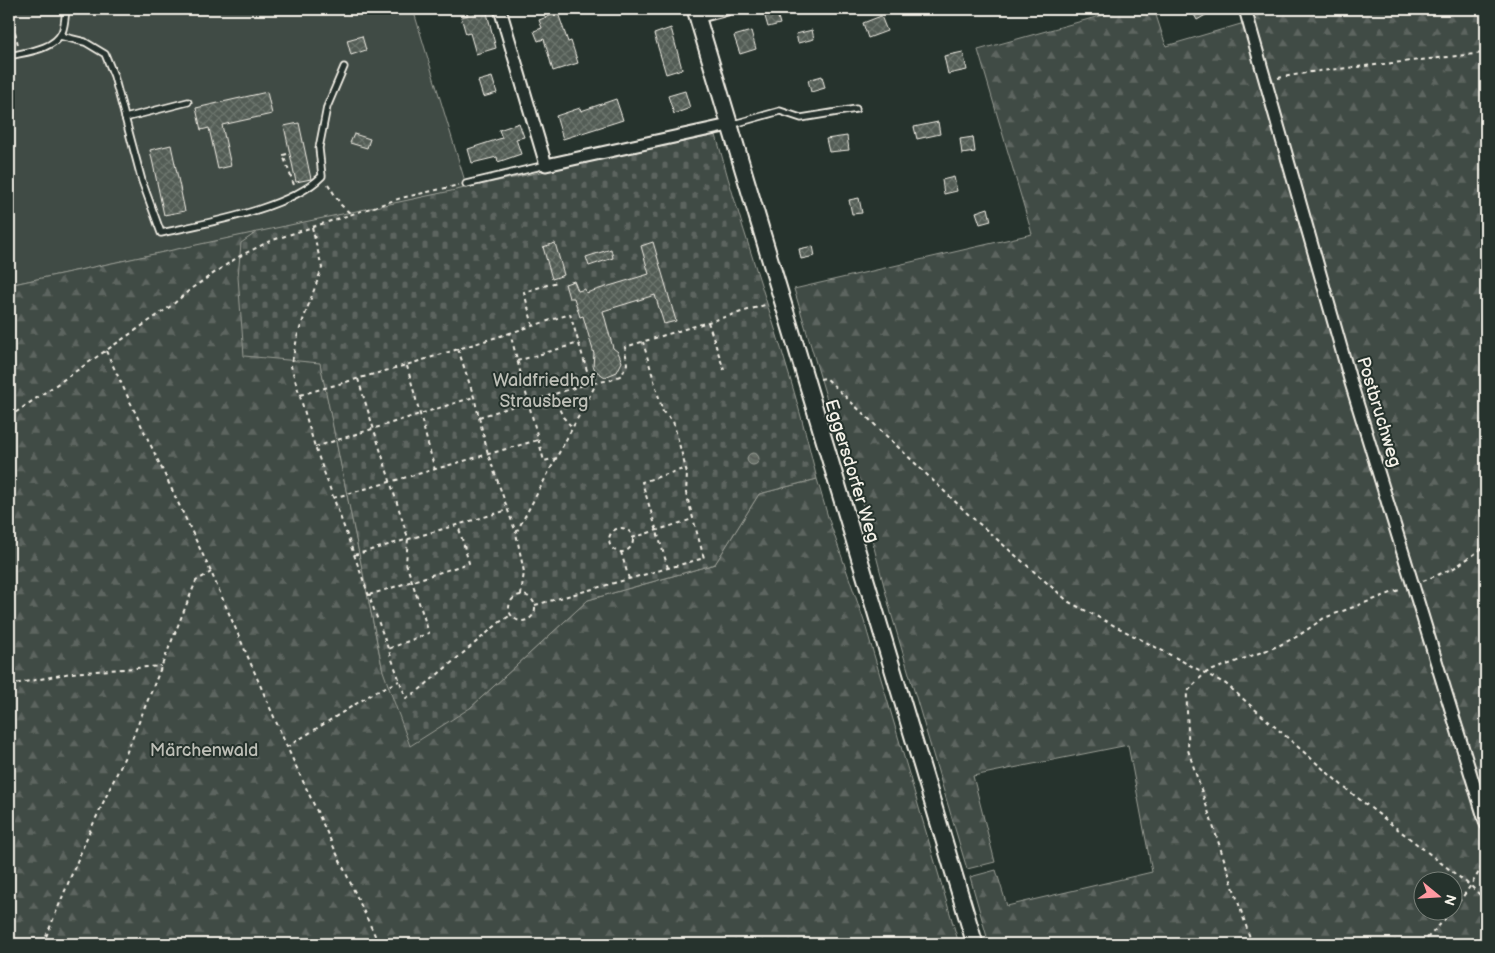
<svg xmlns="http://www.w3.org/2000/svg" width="1495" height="953" font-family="'Balsamiq Sans',sans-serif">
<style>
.green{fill:#414b45;stroke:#9a9e96}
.forest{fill:url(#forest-firs);stroke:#9a9e96;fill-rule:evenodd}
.cemetery{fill:url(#cemetery-stones);stroke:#9a9e96}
.water{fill:url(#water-waves);stroke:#9fa39b}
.building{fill:url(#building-cross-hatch);stroke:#f4f1e8}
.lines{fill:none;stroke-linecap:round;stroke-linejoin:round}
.service-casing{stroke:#f4f1e8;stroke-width:9}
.minor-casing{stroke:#f4f1e8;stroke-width:15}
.secondary-casing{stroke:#f4f1e8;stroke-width:19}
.path{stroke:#f4f1e8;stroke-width:2;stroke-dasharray:4 4;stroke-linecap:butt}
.service{stroke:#26332d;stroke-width:5.5}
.minor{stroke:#26332d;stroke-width:11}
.secondary{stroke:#26332d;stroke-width:15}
.labels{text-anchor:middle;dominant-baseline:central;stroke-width:4;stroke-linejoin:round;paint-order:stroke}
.park-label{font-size:18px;fill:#bebfb7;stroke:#26332d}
.street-label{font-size:18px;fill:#f4f1e8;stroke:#26332d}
</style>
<defs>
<pattern id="forest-firs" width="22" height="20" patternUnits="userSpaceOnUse" patternTransform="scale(1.25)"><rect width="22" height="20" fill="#414b45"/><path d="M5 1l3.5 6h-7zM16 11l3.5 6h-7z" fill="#5d6560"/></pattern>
<pattern id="cemetery-stones" width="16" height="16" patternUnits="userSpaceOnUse" patternTransform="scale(1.25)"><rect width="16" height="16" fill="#414b45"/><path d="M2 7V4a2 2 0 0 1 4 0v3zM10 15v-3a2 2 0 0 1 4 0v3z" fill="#5d6560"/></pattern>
<pattern id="water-waves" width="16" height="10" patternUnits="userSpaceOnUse" patternTransform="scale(1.25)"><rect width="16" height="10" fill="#676f68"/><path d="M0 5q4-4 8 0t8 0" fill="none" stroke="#565a55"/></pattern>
<pattern id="building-cross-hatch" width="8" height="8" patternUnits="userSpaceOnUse" patternTransform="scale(1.25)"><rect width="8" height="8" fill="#525c55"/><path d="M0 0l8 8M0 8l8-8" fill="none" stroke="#6c746d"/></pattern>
</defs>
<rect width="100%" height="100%" fill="#26332d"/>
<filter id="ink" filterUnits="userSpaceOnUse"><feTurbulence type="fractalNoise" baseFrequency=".02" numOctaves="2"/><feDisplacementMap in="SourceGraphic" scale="10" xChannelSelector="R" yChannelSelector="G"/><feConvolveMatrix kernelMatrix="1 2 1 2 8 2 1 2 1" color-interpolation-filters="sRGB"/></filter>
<g filter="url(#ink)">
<path class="green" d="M 9,9 L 413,9 L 467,188 L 9,285 Z"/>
<g class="forest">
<path d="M 1125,9 L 1154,9 L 1166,46 L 1251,21 L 1247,9 L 1486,9 L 1486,944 L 989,944 L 970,877 L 996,870 L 1007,906 L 1152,872 L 1128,745 L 973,776 L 995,862 L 967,869 L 891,613 L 864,509 L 830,410 L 794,289 L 1032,234 L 978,50 ZM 1422,880 L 1452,880 L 1452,910 L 1422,910 Z"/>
<path d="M 257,232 L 241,244 L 320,362 L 383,671 L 470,708 L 588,600 L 715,564 L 759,494 L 817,479 L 828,517 L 864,621 L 959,944 L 9,944 L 9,285 Z"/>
</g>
<path class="cemetery" d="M 716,135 C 747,251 790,362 817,479 L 759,494 L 715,564 L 588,600 L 470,708 L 410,746 L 383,671 L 320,363 L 244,356 L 238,277 L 241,243 L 257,232 Z"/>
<circle class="water" cx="753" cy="459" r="6"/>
<g class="building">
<path d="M 466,9 L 486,9 L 496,48 L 476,54 L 470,33 L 466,34 L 461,17 L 468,15 Z"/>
<path d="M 1191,9 L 1216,9 L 1197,20 Z"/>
<path d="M 776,10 L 780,24 L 768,27 L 764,13 Z"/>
<path d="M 558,13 L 568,42 L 571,41 L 578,63 L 553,71 L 544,39 L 538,41 L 534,31 L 542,28 L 539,20 Z"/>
<path d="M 881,16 L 887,31 L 868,38 L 863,23 Z"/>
<path d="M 671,28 L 682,69 L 666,74 L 654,34 Z"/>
<path d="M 812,30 L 814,39 L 798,43 L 796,34 Z"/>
<path d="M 751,31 L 756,49 L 740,54 L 734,36 Z"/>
<path d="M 362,36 L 366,50 L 351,55 L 347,40 Z"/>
<path d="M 963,52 L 967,70 L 948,74 L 944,56 Z"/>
<path d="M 822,76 L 825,88 L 811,92 L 808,80 Z"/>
<path d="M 492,77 L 497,93 L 483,97 L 478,81 Z"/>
<path d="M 685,91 L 690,108 L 674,114 L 668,96 Z"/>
<path d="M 267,92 L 272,114 L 222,125 L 231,166 L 218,169 L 209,128 L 201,130 L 196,108 Z"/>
<path d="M 616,99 L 623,120 L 563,139 L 556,116 L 580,108 L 581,111 Z"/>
<path d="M 938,122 L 940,134 L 917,139 L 914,127 Z"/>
<path d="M 299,123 L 311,179 L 296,182 L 284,126 Z"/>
<path d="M 519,123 L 524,137 L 516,139 L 521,154 L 498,162 L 497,157 L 472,163 L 468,149 L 502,138 L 499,130 Z"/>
<path d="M 354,134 L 370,139 L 367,148 L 350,143 Z"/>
<path d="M 847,136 L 849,150 L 829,152 L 826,139 Z"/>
<path d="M 973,137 L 975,152 L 962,154 L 960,139 Z"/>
<path d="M 171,145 L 185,211 L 164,215 L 150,150 Z"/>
<path d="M 954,177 L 957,191 L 944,194 L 942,180 Z"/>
<path d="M 859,198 L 862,213 L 852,214 L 849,200 Z"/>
<path d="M 988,208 L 991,221 L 980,224 L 976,212 Z"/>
<path d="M 653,242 L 676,321 L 664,324 L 655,295 L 603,311 L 613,348 L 618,352 L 622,362 L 617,372 L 605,377 L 596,371 L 593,366 L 594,354 L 583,316 L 580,317 L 574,298 L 569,298 L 565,284 L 574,281 L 578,291 L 585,289 L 586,293 L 649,274 L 641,246 Z"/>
<path d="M 555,243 L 564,275 L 552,279 L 543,247 Z"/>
<path d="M 813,246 L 815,256 L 801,259 L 799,249 Z"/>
<path d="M 611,249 L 613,258 L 589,266 L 586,257 Z"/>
</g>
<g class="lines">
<g class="service-casing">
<g id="service">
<path d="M 60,36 L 85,42 L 105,54 L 114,76 L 142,181 L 161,233 C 206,223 290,209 322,176 L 319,148 L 327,107 L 344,67"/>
<path d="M 9,56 C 25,52 54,50 62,32 C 65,25 65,16 66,9"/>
<path d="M 125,118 L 188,102"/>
<path d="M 730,125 L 780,111 L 801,118 L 856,109"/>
<path d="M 466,184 L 546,165"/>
</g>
</g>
<g class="minor-casing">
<g id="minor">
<path d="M 500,9 L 546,165 L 729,125"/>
<path d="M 1245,9 L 1351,383 L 1486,824"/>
<path d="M 697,17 L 727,9"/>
</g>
</g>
<g class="secondary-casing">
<path id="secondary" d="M 695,9 L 975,944"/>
</g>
<g class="path">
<path d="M 10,9 L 18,45"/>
<path d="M 1278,78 L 1311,72 L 1484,53 L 1486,56"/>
<path d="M 287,154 L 283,155 L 294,185"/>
<path d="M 328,184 L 341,205 L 351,214"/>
<path d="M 312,227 L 322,268 L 298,334 L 291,366 L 315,447 L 406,698 L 418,691 L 500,622 L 511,615"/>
<path d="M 708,322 L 724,370"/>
<path d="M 533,326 L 524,292 L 557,282"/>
<path d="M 458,349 L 474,397 L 488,454 L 516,533"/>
<path d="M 106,351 L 211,572 L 287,747 L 379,944"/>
<path d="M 517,361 L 579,343"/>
<path d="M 407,366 L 435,470"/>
<path d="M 358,379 L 408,538 L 406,563 L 429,633 L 388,649"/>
<path d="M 820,379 L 826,378 L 968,514 L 1069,602 L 1226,684 L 1345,788 L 1472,887 L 1486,901"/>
<path d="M 300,395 L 413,363 L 510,333"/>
<path d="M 553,395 L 563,417 L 572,427"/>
<path d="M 9,417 L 171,306 L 192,288 L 238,257 L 270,241 L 401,198 L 459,185"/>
<path d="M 479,417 L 587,384 L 611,380 L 622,375 L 627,364 L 625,347 L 768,304"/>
<path d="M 315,447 L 474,397"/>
<path d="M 557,458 L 544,461 L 510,333 L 570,314 L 591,384"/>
<path d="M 333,498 L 538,440"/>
<circle cx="621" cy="540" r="12"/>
<path d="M 632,538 L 693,519"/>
<path d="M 621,552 L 629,579"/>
<path d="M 354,555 L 508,510"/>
<path d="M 668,568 L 642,482 L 686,468"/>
<path d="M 1423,581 L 1454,568 L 1486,546"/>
<path d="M 369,595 L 469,563 L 458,525"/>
<path d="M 521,595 L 524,572 L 516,533 L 596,384"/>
<circle cx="522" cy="608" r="13"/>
<path d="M 535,605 L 704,558 L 686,493 L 687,473 L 673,421 L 663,412 L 643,342"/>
<path d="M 9,685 L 71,673 L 161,666"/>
<path d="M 287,747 L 375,692 L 399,681"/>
<path d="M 43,944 L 88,835 L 126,754 L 196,581 L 211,572"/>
<path d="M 1252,944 L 1188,750 C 1189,730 1186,712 1187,692 L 1205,673 L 1278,646 L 1298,636 L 1324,618 L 1402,589"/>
<path d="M 1421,944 C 1448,918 1469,892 1486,859"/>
</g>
<use href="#service" class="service"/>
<use href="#minor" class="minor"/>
<use href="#secondary" class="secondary"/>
</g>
</g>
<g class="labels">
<g class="park-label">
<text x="544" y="380">Waldfriedhof<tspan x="544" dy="21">Strausberg</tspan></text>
<text x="204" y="750">Märchenwald</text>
</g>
<g class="street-label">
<text transform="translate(1379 412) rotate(73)">Postbruchweg</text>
<text transform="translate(852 471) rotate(73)">Eggersdorfer Weg</text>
</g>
</g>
<rect width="1495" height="953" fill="none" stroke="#26332d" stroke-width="30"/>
<rect x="15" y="15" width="1465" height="923" fill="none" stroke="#f4f1e8" stroke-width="2" filter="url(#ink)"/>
<g transform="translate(1438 896) rotate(108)"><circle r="24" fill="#26332d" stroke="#787f78"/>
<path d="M0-4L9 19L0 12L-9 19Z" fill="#ff9aa2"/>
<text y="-8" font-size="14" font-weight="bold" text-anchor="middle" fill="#f4f1e8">N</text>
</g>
</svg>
